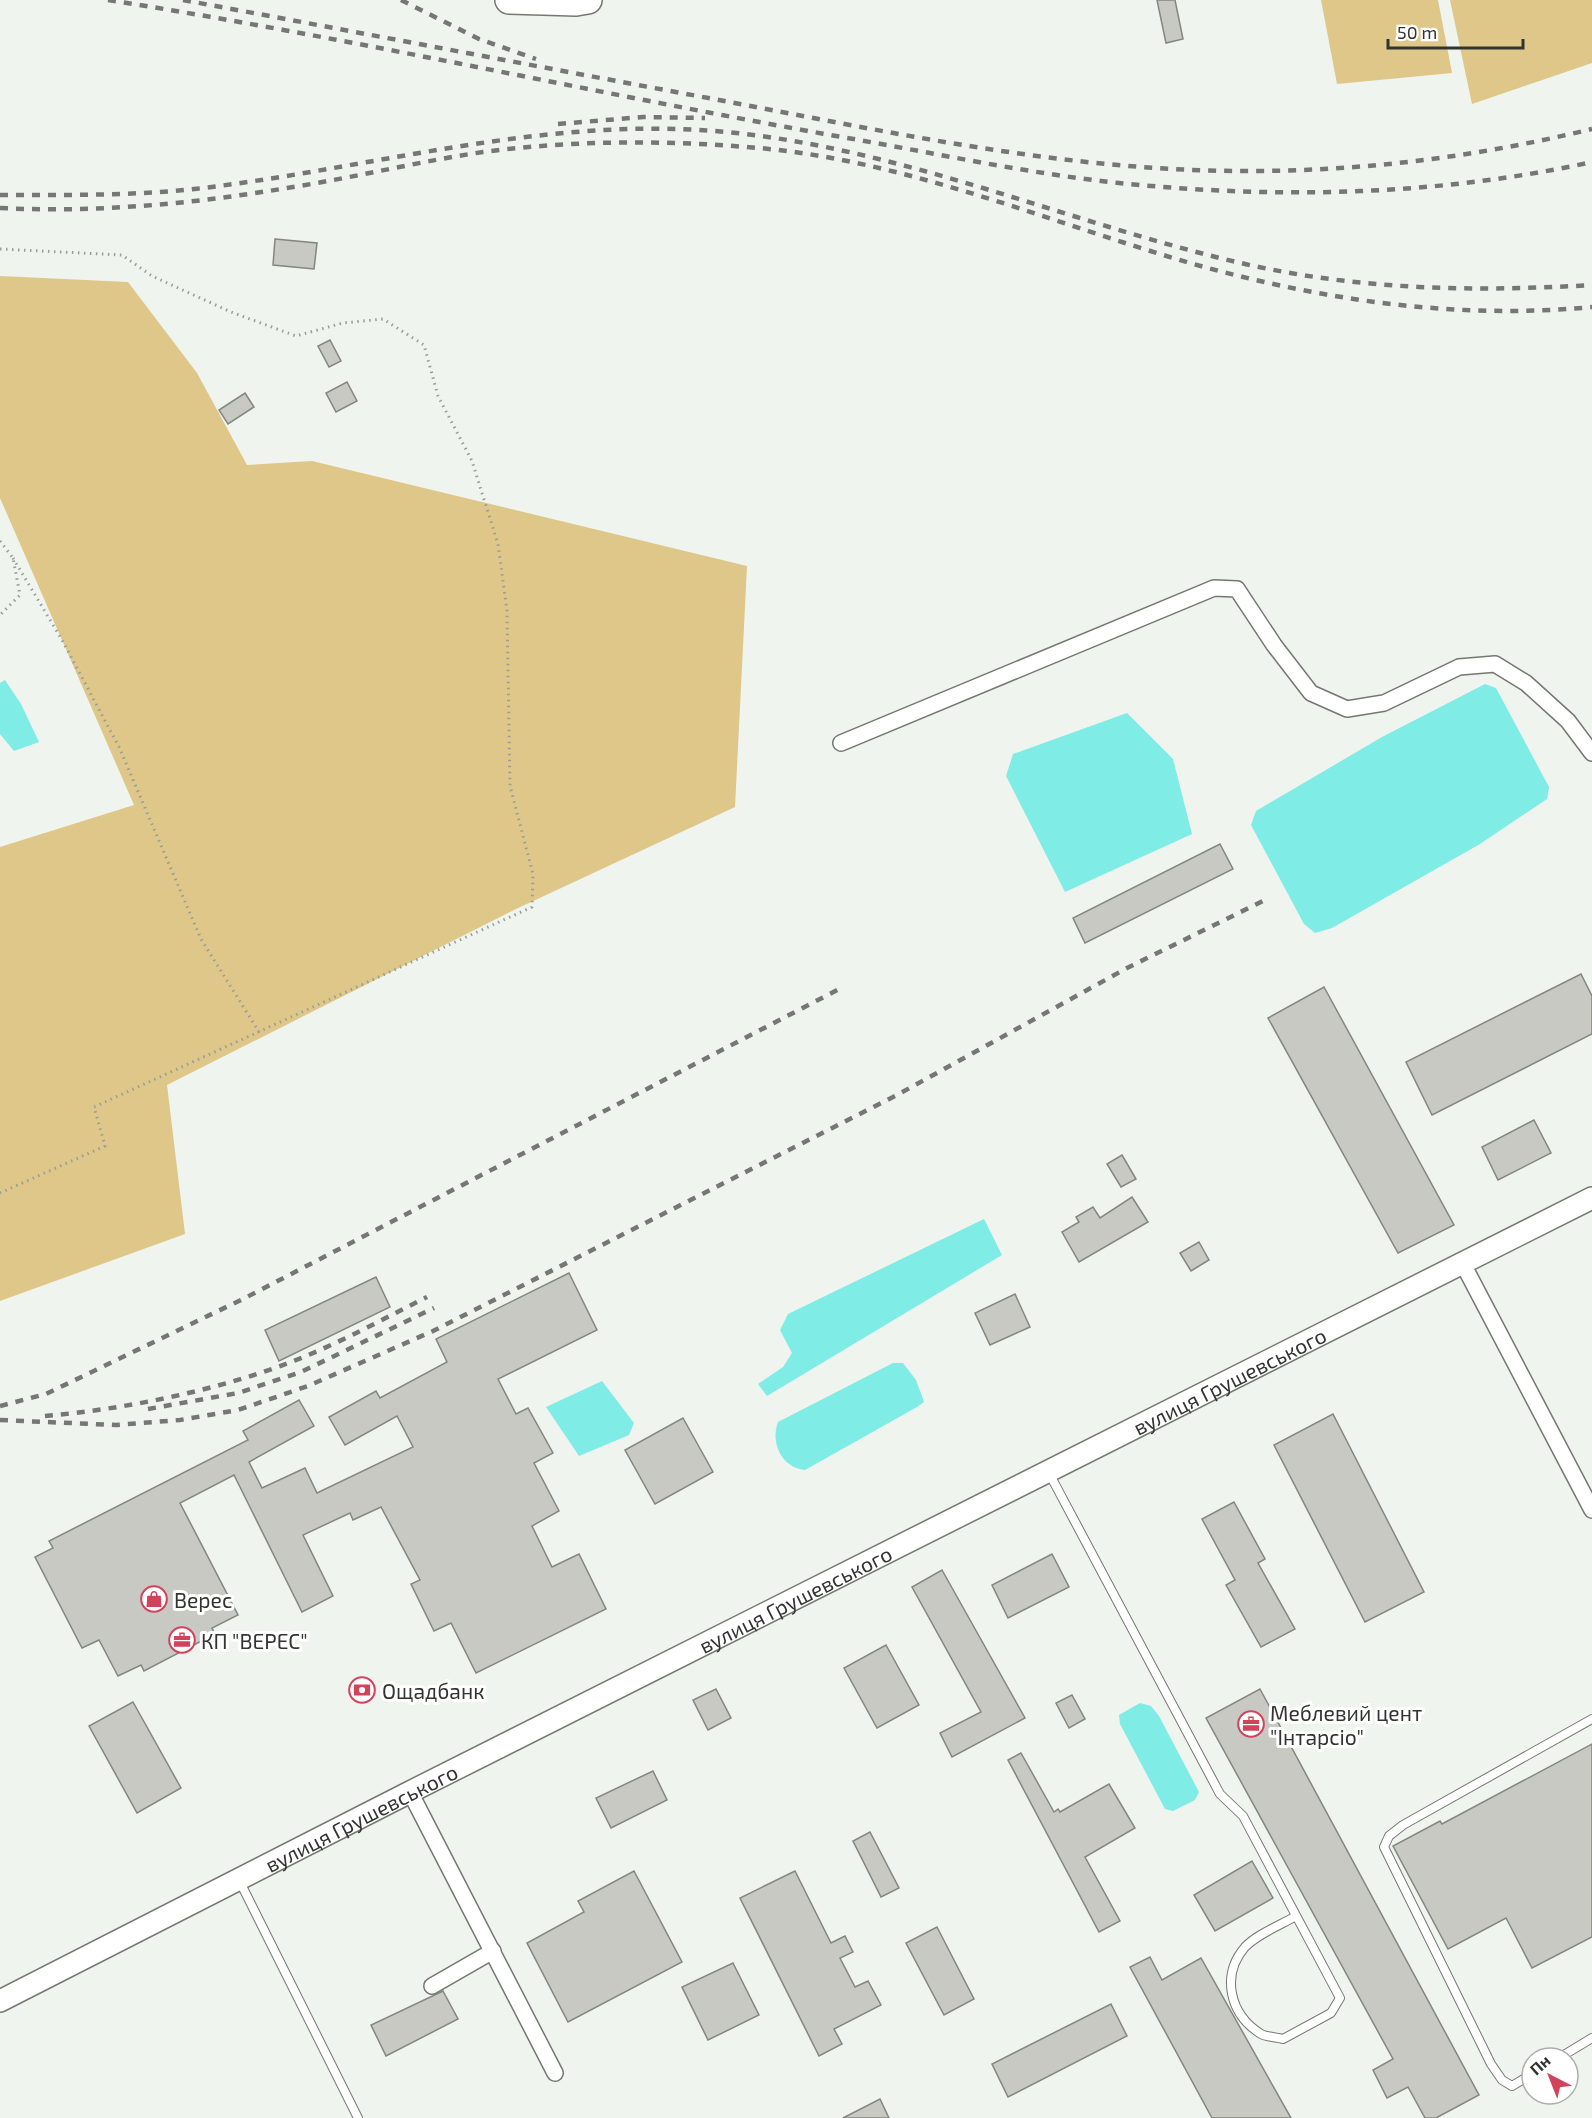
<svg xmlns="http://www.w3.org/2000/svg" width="1592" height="2118" font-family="'Exo 2',sans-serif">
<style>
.green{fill:#dec788}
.water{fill:#7fece6}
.building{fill:#c8c9c2;stroke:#84867f;stroke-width:1.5}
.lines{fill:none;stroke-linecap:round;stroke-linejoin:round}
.lane-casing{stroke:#737872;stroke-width:10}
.street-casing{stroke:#737872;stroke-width:18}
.secondary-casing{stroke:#737872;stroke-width:24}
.highway-casing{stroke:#737872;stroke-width:30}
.path{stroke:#9a9e99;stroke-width:3;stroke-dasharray:1.5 4.5;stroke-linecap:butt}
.lane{stroke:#fff;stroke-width:8}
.street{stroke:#fff;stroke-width:15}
.secondary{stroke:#fff;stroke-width:21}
.highway{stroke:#fff;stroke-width:27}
.rail{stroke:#747774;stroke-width:4.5;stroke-dasharray:8 8;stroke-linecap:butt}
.labels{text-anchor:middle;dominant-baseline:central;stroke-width:6;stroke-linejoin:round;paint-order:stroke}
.street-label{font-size:21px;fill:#323432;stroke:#fff}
.poi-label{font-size:21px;fill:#323432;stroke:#fff;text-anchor:start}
</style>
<rect width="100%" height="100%" fill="#eff4ee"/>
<g class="green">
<path d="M 1321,0 L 1438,0 L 1452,73 L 1337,84 Z"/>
<path d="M 1450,0 L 1592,0 L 1592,63 L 1472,104 Z"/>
<path d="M 0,276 L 128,282 L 197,373 L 247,465 L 312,461 L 747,566 L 735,807 L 516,909 L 167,1085 L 185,1234 L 0,1301 L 0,847 L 134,805 L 0,498 Z"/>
</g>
<g class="water">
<path d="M 5,680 L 21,704 L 39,742 L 14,751 L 0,734 L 0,683 Z"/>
<path d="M 1485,684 L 1496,688 L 1549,787 L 1547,799 L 1480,844 L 1332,928 L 1315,933 L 1304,924 L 1251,825 L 1256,811 L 1382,737 Z"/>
<path d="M 1127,713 L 1173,759 L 1192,834 L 1065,892 L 1006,776 L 1013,754 Z"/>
<path d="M 984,1219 L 1002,1255 L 767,1396 L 758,1384 L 783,1367 L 792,1353 L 780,1330 L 788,1314 Z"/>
<path d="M 893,1363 L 903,1363 L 916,1380 L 924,1402 L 917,1407 L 805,1470 C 782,1468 770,1443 778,1422 Z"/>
<path d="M 602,1381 L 634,1423 L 629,1435 L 579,1456 L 546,1407 Z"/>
<path d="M 1140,1703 L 1151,1706 L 1159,1716 L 1199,1792 L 1195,1800 L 1173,1811 L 1165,1809 L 1120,1724 L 1119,1715 Z"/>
</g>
<g class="building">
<path d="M 1157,0 L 1175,0 L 1183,39 L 1166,43 Z"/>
<path d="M 275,239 L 317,243 L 314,269 L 273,265 Z"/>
<path d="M 330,340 L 341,361 L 329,367 L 318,346 Z"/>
<path d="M 347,382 L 357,401 L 336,412 L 326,393 Z"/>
<path d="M 245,393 L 254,407 L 228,424 L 219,410 Z"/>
<path d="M 1220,844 L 1233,869 L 1085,943 L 1073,918 Z"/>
<path d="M 1581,974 L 1592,996 L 1592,1034 L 1432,1115 L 1406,1062 Z"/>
<path d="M 1324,987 L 1454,1225 L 1398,1253 L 1268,1018 Z"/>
<path d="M 1534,1120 L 1551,1153 L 1498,1180 L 1482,1147 Z"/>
<path d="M 1122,1155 L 1136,1179 L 1121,1187 L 1107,1164 Z"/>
<path d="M 1132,1197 L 1148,1222 L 1079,1262 L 1062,1232 L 1079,1222 L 1076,1217 L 1093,1207 L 1100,1218 Z"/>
<path d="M 1199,1242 L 1209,1260 L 1191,1271 L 1180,1253 Z"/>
<path d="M 569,1273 L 597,1330 L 498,1379 L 516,1414 L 528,1408 L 553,1453 L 534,1463 L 559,1511 L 532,1526 L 552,1567 L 579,1554 L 606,1609 L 476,1673 L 451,1623 L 434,1631 L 411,1584 L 420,1580 L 381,1507 L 353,1520 L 350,1513 L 303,1535 L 333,1596 L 302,1612 L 234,1475 L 180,1503 L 238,1615 L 212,1628 L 215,1634 L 144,1671 L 141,1665 L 118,1676 L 99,1640 L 82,1648 L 35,1557 L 53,1548 L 49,1541 L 248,1440 L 243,1431 L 299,1400 L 314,1426 L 249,1462 L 262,1488 L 305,1468 L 317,1493 L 413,1447 L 397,1416 L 345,1445 L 329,1417 L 376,1391 L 380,1398 L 447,1362 L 436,1339 Z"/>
<path d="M 376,1277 L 390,1307 L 279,1361 L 265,1330 Z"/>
<path d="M 1015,1294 L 1030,1327 L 990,1345 L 975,1313 Z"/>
<path d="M 1333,1414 L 1424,1592 L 1365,1622 L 1274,1445 Z"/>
<path d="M 683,1418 L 713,1472 L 655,1504 L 625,1450 Z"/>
<path d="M 1234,1502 L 1265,1559 L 1258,1563 L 1295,1629 L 1261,1647 L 1226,1585 L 1235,1580 L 1202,1519 Z"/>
<path d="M 1052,1554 L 1069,1587 L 1008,1618 L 992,1585 Z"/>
<path d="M 942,1570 L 1025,1718 L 952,1757 L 940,1733 L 981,1712 L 912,1587 Z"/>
<path d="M 886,1645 L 919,1705 L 877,1728 L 844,1668 Z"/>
<path d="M 716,1689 L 731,1718 L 708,1730 L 693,1700 Z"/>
<path d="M 1260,1689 L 1479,2095 L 1436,2118 L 1425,2118 L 1408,2087 L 1387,2098 L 1373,2070 L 1393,2059 L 1206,1718 Z"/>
<path d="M 1072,1695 L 1085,1719 L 1069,1728 L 1056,1703 Z"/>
<path d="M 133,1702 L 181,1788 L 137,1813 L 89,1726 Z"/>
<path d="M 1592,1744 L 1592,1937 L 1532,1968 L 1506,1918 L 1448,1949 L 1393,1846 L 1440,1821 L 1442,1824 Z"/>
<path d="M 1021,1753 L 1054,1812 L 1058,1809 L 1060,1812 L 1109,1784 L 1135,1828 L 1085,1857 L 1120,1921 L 1099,1932 L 1008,1760 Z"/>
<path d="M 653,1771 L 667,1800 L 611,1828 L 596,1798 Z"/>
<path d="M 870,1832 L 899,1888 L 881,1897 L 853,1841 Z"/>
<path d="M 1252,1861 L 1273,1898 L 1215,1931 L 1194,1895 Z"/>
<path d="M 634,1871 L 682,1962 L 568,2022 L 527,1943 L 584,1912 L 578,1901 Z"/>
<path d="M 795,1871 L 831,1943 L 845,1936 L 853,1952 L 840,1958 L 855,1987 L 868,1981 L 881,2005 L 834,2029 L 842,2044 L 819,2056 L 740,1898 Z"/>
<path d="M 937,1927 L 974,1999 L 944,2015 L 906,1943 Z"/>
<path d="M 1150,1957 L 1162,1980 L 1201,1958 L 1291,2118 L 1212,2118 L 1130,1967 Z"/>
<path d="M 733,1963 L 759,2015 L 708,2040 L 682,1987 Z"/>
<path d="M 443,1991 L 458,2019 L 386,2056 L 371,2025 Z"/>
<path d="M 1111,2004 L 1127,2036 L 1008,2097 L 992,2064 Z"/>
<path d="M 880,2099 L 889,2118 L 843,2118 Z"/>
</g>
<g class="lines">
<g class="lane-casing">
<g id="lane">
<path d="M 1049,1473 L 1220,1794 L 1243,1816 L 1340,1998 L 1331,2013 L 1283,2039 C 1277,2037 1266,2037 1261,2034 C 1229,2014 1221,1975 1245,1947 C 1257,1934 1281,1925 1296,1916"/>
<path d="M 239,1880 L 358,2118"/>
<path d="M 1559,2058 L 1592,2038"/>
<path d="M 1532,2074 L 1512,2086 L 1502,2080 L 1491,2064 L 1384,1847 L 1389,1836 L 1403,1825 L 1592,1719"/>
</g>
</g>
<g class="street-casing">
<g id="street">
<path d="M 841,743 L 1214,588 L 1237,589 L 1274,645 L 1311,693 L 1347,709 L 1384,703 L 1459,667 L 1495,664 L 1526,683 L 1568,721 L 1592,753"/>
<path d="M 1463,1264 L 1592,1510"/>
<path d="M 410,1792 L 555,2073"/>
<path d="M 432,1986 L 493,1951"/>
</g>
</g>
<g class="secondary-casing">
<g id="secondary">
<path id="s1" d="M 0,2001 L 410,1792 L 1592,1198"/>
</g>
</g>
<g class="highway-casing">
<path id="highway" d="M 509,0 L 576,2 L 588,0"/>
</g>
<g class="path">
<path d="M 0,249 L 122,255 L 152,276 L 231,312 L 296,336 L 343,323 L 383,319 L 424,345 L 438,396 L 472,461 L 498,544 L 507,611 L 510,786 L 533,874 L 532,907 L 94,1107 L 105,1146 L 0,1193"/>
<path d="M 0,541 L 13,558 L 20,595 L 0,615"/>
<path d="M 13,558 L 62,640 L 119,747 L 201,939 L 259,1032"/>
</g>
<use href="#lane" class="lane"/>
<use href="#street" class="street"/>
<use href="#secondary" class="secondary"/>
<use href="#highway" class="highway"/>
<g class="rail">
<path d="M 108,0 C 352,38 593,93 836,136 C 930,152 1024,173 1119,183 C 1277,199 1436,196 1592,162"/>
<path d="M 183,0 C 362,33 540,67 719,100 C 894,133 1072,172 1251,171 C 1367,171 1480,156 1592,129"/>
<path d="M 401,0 L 479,39 L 536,59"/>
<path d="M 558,124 L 643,117 L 705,118"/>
<path d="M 0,195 C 68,195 136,196 203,188 C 378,167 548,115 726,132 C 906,149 1070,224 1245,264 C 1361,290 1474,292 1592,285"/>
<path d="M 0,208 C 101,213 200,203 299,186 C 361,176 422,161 483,152 C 575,140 667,140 759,148 C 907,161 1049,222 1190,263 C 1320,300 1457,320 1592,307"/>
<path d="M 0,1406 L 46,1394 L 245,1298 L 843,987"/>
<path d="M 148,1409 L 238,1393 L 301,1372 L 434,1308"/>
<path d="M 45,1416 C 125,1409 215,1391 291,1362 C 338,1344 383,1319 427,1297"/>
<path d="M 0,1420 L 116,1425 L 180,1420 L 238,1410 L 308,1386 L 433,1331 L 897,1095 L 1127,968 L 1265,900"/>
</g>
</g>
<defs>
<g id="shop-ring" transform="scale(1.35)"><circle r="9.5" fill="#fff" stroke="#d3425b" stroke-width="1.5"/><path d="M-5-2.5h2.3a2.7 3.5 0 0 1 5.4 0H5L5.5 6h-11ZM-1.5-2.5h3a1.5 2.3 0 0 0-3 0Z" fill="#d3425b"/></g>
<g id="office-ring" transform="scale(1.35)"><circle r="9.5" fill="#fff" stroke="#d3425b" stroke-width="1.5"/><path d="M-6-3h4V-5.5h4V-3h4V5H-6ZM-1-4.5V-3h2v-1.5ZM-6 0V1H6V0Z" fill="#d3425b"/></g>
<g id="bank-ring" transform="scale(1.35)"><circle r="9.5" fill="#fff" stroke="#d3425b" stroke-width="1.5"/><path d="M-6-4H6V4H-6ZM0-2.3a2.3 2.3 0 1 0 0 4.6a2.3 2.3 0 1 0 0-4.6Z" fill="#d3425b"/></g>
</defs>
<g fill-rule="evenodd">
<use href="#shop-ring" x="154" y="1599"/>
<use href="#office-ring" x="182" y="1640"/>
<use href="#bank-ring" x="362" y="1690"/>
<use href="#office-ring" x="1251" y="1724"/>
</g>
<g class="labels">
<g class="street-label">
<text stroke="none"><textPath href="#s1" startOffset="1377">вулиця Грушевського</textPath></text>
<text stroke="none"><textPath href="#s1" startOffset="891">вулиця Грушевського</textPath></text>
<text stroke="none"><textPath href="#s1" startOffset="405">вулиця Грушевського</textPath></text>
</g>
<g class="poi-label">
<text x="174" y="1599">Верес</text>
<text x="201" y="1640">КП "ВЕРЕС"</text>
<text x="382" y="1690">Ощадбанк</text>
<text x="1270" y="1712">Меблевий цент<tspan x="1270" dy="24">"Інтарсіо"</tspan></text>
</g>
</g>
<g transform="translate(1550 2076) rotate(318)"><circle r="28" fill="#ffffff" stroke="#adaead" stroke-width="1.5"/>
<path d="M0-4.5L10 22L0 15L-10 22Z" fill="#d3425b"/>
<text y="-9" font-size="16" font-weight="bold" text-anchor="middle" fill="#323432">Пн</text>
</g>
<path d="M1388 39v9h135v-9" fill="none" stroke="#323432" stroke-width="3"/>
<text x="1397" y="39" font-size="18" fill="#323432" stroke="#ffffff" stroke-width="4.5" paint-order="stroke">50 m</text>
</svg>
